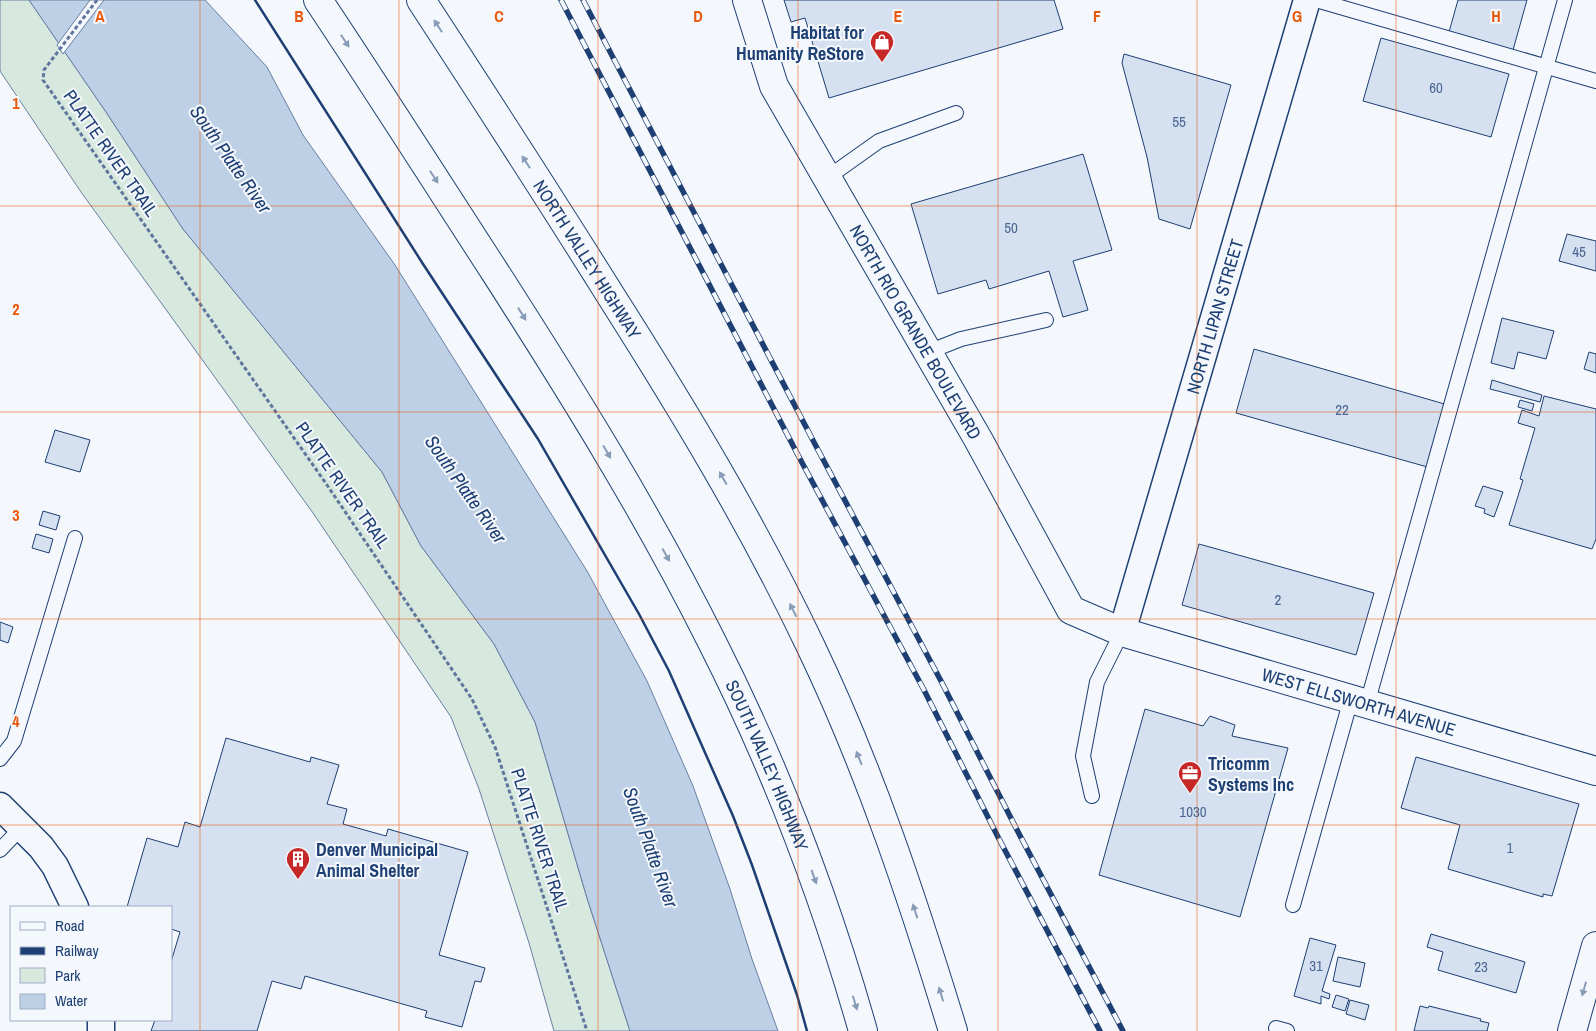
<svg xmlns="http://www.w3.org/2000/svg" width="1596" height="1031" font-family="'Archivo Narrow',sans-serif">
<style>
.green{fill:#d7e8df;stroke:#687fa3}
.water{fill:#bed0e5;stroke:#687fa3}
.pier{fill:#f4f7fb;stroke:#687fa3}
.building{fill:#d5e0f0;stroke:#1d3f73}
.lines{fill:none;stroke-linecap:round;stroke-linejoin:round}
.lane-casing{stroke:#1d3f73;stroke-width:16}
.street-casing{stroke:#1d3f73;stroke-width:29}
.secondary-casing{stroke:#1d3f73;stroke-width:30}
.highway-casing{stroke:#1d3f73;stroke-width:30}
.path{stroke:#5e769c;stroke-width:3;stroke-dasharray:4 2.5;stroke-linecap:butt}
.lane{stroke:#f4f7fb;stroke-width:14}
.street{stroke:#f4f7fb;stroke-width:26}
.secondary{stroke:#f4f7fb;stroke-width:28}
.highway{stroke:#f4f7fb;stroke-width:28}
.rail-casing{stroke:#1d3f73;stroke-width:5.5}
.rail{stroke:#f4f7fb;stroke-width:4;stroke-dasharray:11;stroke-linecap:butt}
.wall{stroke:#1d3f73;stroke-width:2.5}
.oneway{fill:#889bb7}
.grid{fill:none;stroke:#e8590c;stroke-width:1;stroke-opacity:0.55}
.labels{text-anchor:middle;dominant-baseline:central;stroke-width:4;stroke-linejoin:round;paint-order:stroke}
.number-label{font-size:15px;fill:#4b6792}
.poi-label{font-size:18px;font-weight:bold;fill:#1d3f73;stroke:#f4f7fb;text-anchor:start}
.street-label{font-size:18px;fill:#1d3f73;stroke:#f4f7fb}
.water-label{font-size:19px;font-style:italic;fill:#1d3f73;stroke:#f4f7fb}
.grid-label{font-size:16px;text-anchor:middle;font-weight:bold;fill:#e8590c;stroke:#f4f7fb;stroke-width:4;stroke-linejoin:round;paint-order:stroke}
</style>
<rect width="100%" height="100%" fill="#f4f7fb"/>
<path class="green" d="M 0,0 L 29,0 L 106,112 L 183,229 L 382,472 L 421,546 L 494,644 L 535,722 L 587,898 L 630,1031 L 554,1031 L 529,943 L 479,789 L 451,717 L 313,513 L 81,192 L 0,71 Z"/>
<path class="water" d="M 29,0 L 205,0 L 267,67 L 303,135 L 395,265 L 587,571 L 647,681 L 693,786 L 730,889 L 752,959 L 778,1031 L 630,1031 L 587,898 L 535,722 L 494,644 L 421,546 L 382,472 L 183,229 L 106,112 Z"/>
<path class="pier" d="M 90,0 L 104,0 L 63,54 L 57,45 Z"/>
<g class="building">
<path d="M 784,0 L 1054,0 L 1063,29 L 829,98 L 805,18 L 791,22 Z"/>
<path d="M 1458,0 L 1527,0 L 1513,50 L 1449,32 Z"/>
<path d="M 1381,38 L 1509,74 L 1491,137 L 1363,101 Z"/>
<path d="M 1124,54 L 1231,85 L 1190,229 L 1159,219 L 1147,157 L 1122,63 Z"/>
<path d="M 1083,154 L 1112,250 L 1073,261 L 1088,310 L 1063,317 L 1049,271 L 989,289 L 986,280 L 938,294 L 911,204 Z"/>
<path d="M 1567,234 L 1596,241 L 1596,271 L 1559,261 Z"/>
<path d="M 1502,318 L 1554,331 L 1546,359 L 1518,352 L 1514,369 L 1491,363 Z"/>
<path d="M 1254,349 L 1448,405 L 1431,468 L 1236,413 Z"/>
<path d="M 1589,352 L 1596,354 L 1596,373 L 1584,369 Z"/>
<path d="M 1492,380 L 1542,395 L 1540,402 L 1490,389 Z"/>
<path d="M 1544,396 L 1596,409 L 1596,539 L 1592,549 L 1509,525 L 1523,480 L 1520,479 L 1535,428 L 1518,423 L 1522,410 L 1539,416 Z"/>
<path d="M 1520,400 L 1534,404 L 1532,411 L 1518,407 Z"/>
<path d="M 55,430 L 90,440 L 80,472 L 45,462 Z"/>
<path d="M 1483,486 L 1503,492 L 1494,517 L 1484,513 L 1485,509 L 1475,506 Z"/>
<path d="M 43,511 L 60,516 L 56,530 L 39,525 Z"/>
<path d="M 36,534 L 53,539 L 49,553 L 32,548 Z"/>
<path d="M 1199,544 L 1374,593 L 1356,655 L 1182,605 Z"/>
<path d="M 0,622 L 13,627 L 8,643 L 0,640 Z"/>
<path d="M 1145,709 L 1203,726 L 1210,716 L 1235,725 L 1232,736 L 1288,748 L 1240,917 L 1099,875 Z"/>
<path d="M 226,738 L 310,762 L 311,757 L 339,765 L 327,804 L 347,809 L 343,824 L 386,836 L 388,829 L 468,852 L 439,955 L 485,968 L 481,982 L 475,981 L 462,1027 L 425,1017 L 427,1011 L 305,976 L 301,989 L 272,981 L 257,1031 L 151,1031 L 155,1020 L 171,1020 L 171,962 L 180,932 L 171,929 L 171,907 L 127,907 L 147,838 L 178,847 L 185,822 L 200,827 Z"/>
<path d="M 1416,757 L 1579,804 L 1552,896 L 1543,894 L 1543,897 L 1448,869 L 1460,825 L 1401,808 Z"/>
<path d="M 1431,934 L 1525,962 L 1516,993 L 1438,970 L 1443,952 L 1427,947 Z"/>
<path d="M 1310,938 L 1336,945 L 1322,991 L 1330,994 L 1329,999 L 1321,996 L 1321,1004 L 1294,996 Z"/>
<path d="M 1338,957 L 1365,963 L 1360,987 L 1333,981 Z"/>
<path d="M 1336,995 L 1349,999 L 1345,1011 L 1332,1007 Z"/>
<path d="M 1350,1000 L 1369,1005 L 1365,1020 L 1346,1014 Z"/>
<path d="M 1420,1006 L 1428,1008 L 1429,1006 L 1481,1019 L 1480,1021 L 1489,1023 L 1487,1031 L 1414,1031 Z"/>
</g>
<g class="lines">
<g class="lane-casing">
<g id="lane">
<path d="M 1316,0 L 1596,81"/>
<path d="M 827,178 L 879,141 L 956,113"/>
<path d="M 928,352 L 961,339 L 1046,320"/>
<path d="M 1367,704 L 1565,0"/>
<path d="M 0,759 L 14,741 L 75,538"/>
<path d="M 1092,796 L 1083,756 L 1097,682 L 1122,632"/>
<path d="M 0,850 L 22,827"/>
<path d="M 1293,905 L 1351,699"/>
<path d="M 1278,1031 L 1276,1028 L 1287,1031"/>
</g>
</g>
<g class="street-casing">
<g id="street">
<path id="s1" d="M 1122,632 L 1307,0"/>
<path d="M 0,806 L 41,847 L 55,866 L 75,907"/>
<path d="M 101,1031 L 101,1020"/>
</g>
</g>
<g class="secondary-casing">
<g id="secondary">
<path id="s2" d="M 747,0 L 774,86 L 978,439 L 1071,610 L 1122,632 L 1596,771"/>
<path d="M 1572,1031 L 1596,946"/>
</g>
</g>
<g class="highway-casing">
<g id="highway">
<path id="s3" d="M 318,0 C 378,90 436,181 495,272 C 572,392 648,514 712,642 C 775,766 825,897 863,1031"/>
<path id="s4" d="M 421,0 C 485,98 549,197 611,296 C 684,411 752,523 811,647 C 870,770 913,900 953,1031"/>
</g>
</g>
<path class="path" d="M 97,0 L 44,70 L 43,80 L 327,485 L 472,699 L 495,747 L 587,1031"/>
<use href="#lane" class="lane"/>
<use href="#street" class="street"/>
<use href="#secondary" class="secondary"/>
<use href="#highway" class="highway"/>
<g class="rail-casing">
<g id="rail">
<path d="M 561,0 L 799,457 L 924,690 L 998,837 L 1100,1031"/>
<path d="M 583,0 L 817,448 L 941,681 L 1016,828 L 1123,1031"/>
</g>
</g>
<use href="#rail" class="rail"/>
<path class="wall" d="M 255,0 L 423,264 L 538,439 L 639,614 L 669,671 L 733,816 L 752,865 L 797,995 L 807,1031"/>
</g>
<defs><path id="oneway-solid" d="M-6-.8H1V-3.2L6.5 0L1 3.2V.8H-6Z" transform="scale(1.25)"/></defs>
<g class="oneway">
<use href="#oneway-solid" transform="translate(438 26) rotate(-123)"/>
<use href="#oneway-solid" transform="translate(345 41) rotate(57)"/>
<use href="#oneway-solid" transform="translate(526 162) rotate(-123)"/>
<use href="#oneway-solid" transform="translate(434 177) rotate(57)"/>
<use href="#oneway-solid" transform="translate(522 314) rotate(58)"/>
<use href="#oneway-solid" transform="translate(607 452) rotate(60)"/>
<use href="#oneway-solid" transform="translate(723 478) rotate(-119)"/>
<use href="#oneway-solid" transform="translate(666 555) rotate(61)"/>
<use href="#oneway-solid" transform="translate(793 610) rotate(-116)"/>
<use href="#oneway-solid" transform="translate(859 758) rotate(-112)"/>
<use href="#oneway-solid" transform="translate(814 877) rotate(70)"/>
<use href="#oneway-solid" transform="translate(915 911) rotate(-108)"/>
<use href="#oneway-solid" transform="translate(1584 989) rotate(106)"/>
<use href="#oneway-solid" transform="translate(941 994) rotate(-107)"/>
<use href="#oneway-solid" transform="translate(855 1003) rotate(73)"/>
</g>
<path class="grid" d="M 200,0 L 200,1031M 399,0 L 399,1031M 598,0 L 598,1031M 798,0 L 798,1031M 998,0 L 998,1031M 1197,0 L 1197,1031M 1396,0 L 1396,1031M 0,206 L 1596,206M 0,412 L 1596,412M 0,619 L 1596,619M 0,825 L 1596,825"/>
<defs>
<g id="shop-pin" transform="scale(1.25)"><path d="M0 17L-7.5 6A9.5 9.5 0 1 1 7.5 6Z" fill="#c62828" stroke="#f4f7fb"/><path d="M-5-2.5h2.3a2.7 3.5 0 0 1 5.4 0H5L5.5 6h-11ZM-1.5-2.5h3a1.5 2.3 0 0 0-3 0Z" fill="#fff"/></g>
<g id="office-pin" transform="scale(1.25)"><path d="M0 17L-7.5 6A9.5 9.5 0 1 1 7.5 6Z" fill="#c62828" stroke="#f4f7fb"/><path d="M-6-3h4V-5.5h4V-3h4V5H-6ZM-1-4.5V-3h2v-1.5ZM-6 0V1H6V0Z" fill="#fff"/></g>
<g id="building-pin" transform="scale(1.25)"><path d="M0 17L-7.5 6A9.5 9.5 0 1 1 7.5 6Z" fill="#c62828" stroke="#f4f7fb"/><path d="M-4-6H4V6H1V3H-1V6H-4ZM-2.5-4.3h1.7v1.8h-1.7ZM.8-4.3h1.7v1.8H.8ZM-2.5-1h1.7V.8h-1.7ZM.8-1h1.7V.8H.8Z" fill="#fff"/></g>
</defs>
<g fill-rule="evenodd">
<use href="#shop-pin" x="882" y="42"/>
<use href="#office-pin" x="1190" y="773"/>
<use href="#building-pin" x="298" y="859"/>
</g>
<g class="labels">
<g class="number-label">
<text x="1436" y="87">60</text>
<text x="1179" y="121">55</text>
<text x="1011" y="227">50</text>
<text x="1579" y="251">45</text>
<text x="1342" y="409">22</text>
<text x="1278" y="599">2</text>
<text x="1193" y="811">1030</text>
<text x="1510" y="847">1</text>
<text x="1316" y="965">31</text>
<text x="1481" y="966">23</text>
</g>
<g class="poi-label">
<text x="864" y="32" text-anchor="end">Habitat for<tspan x="864" dy="21">Humanity ReStore</tspan></text>
<text x="1208" y="763">Tricomm<tspan x="1208" dy="21">Systems Inc</tspan></text>
<text x="316" y="849">Denver Municipal<tspan x="316" dy="21">Animal Shelter</tspan></text>
</g>
<g class="street-label">
<text transform="translate(111 153) rotate(55)">PLATTE RIVER TRAIL</text>
<text stroke="none"><textPath href="#s4" startOffset="308">NORTH VALLEY HIGHWAY</textPath></text>
<text stroke="none"><textPath href="#s1" startOffset="329">NORTH LIPAN STREET</textPath></text>
<text stroke="none"><textPath href="#s2" startOffset="374">NORTH RIO GRANDE BOULEVARD</textPath></text>
<text transform="translate(343 485) rotate(55)">PLATTE RIVER TRAIL</text>
<text stroke="none"><textPath href="#s2" startOffset="995">WEST ELLSWORTH AVENUE</textPath></text>
<text stroke="none"><textPath href="#s3" startOffset="889">SOUTH VALLEY HIGHWAY</textPath></text>
<text transform="translate(540 840) rotate(72)">PLATTE RIVER TRAIL</text>
</g>
<g class="water-label">
<text transform="translate(231 159) rotate(55)">South Platte River</text>
<text transform="translate(466 489) rotate(55)">South Platte River</text>
<text transform="translate(651 847) rotate(70)">South Platte River</text>
</g>
</g>
<g class="grid-label">
<text x="100" y="22">A</text>
<text x="299" y="22">B</text>
<text x="499" y="22">C</text>
<text x="698" y="22">D</text>
<text x="898" y="22">E</text>
<text x="1097" y="22">F</text>
<text x="1297" y="22">G</text>
<text x="1496" y="22">H</text>
<text x="16" y="109">1</text>
<text x="16" y="315">2</text>
<text x="16" y="521">3</text>
<text x="16" y="727">4</text>
</g>
<rect x="10" y="906" width="162" height="115" fill="#f4f7fb" stroke="#9eadc5"/>
<rect x="20" y="922" width="25" height="8" fill="#f4f7fb" stroke="#9eadc5"/>
<text x="55" y="931" font-size="15" fill="#1d3f73">Road</text>
<rect x="20" y="947" width="25" height="8" fill="#1d3f73" stroke="#9eadc5"/>
<text x="55" y="956" font-size="15" fill="#1d3f73">Railway</text>
<rect x="20" y="968" width="25" height="15" fill="#d7e8df" stroke="#9eadc5"/>
<text x="55" y="981" font-size="15" fill="#1d3f73">Park</text>
<rect x="20" y="994" width="25" height="15" fill="#bed0e5" stroke="#9eadc5"/>
<text x="55" y="1006" font-size="15" fill="#1d3f73">Water</text>
</svg>
